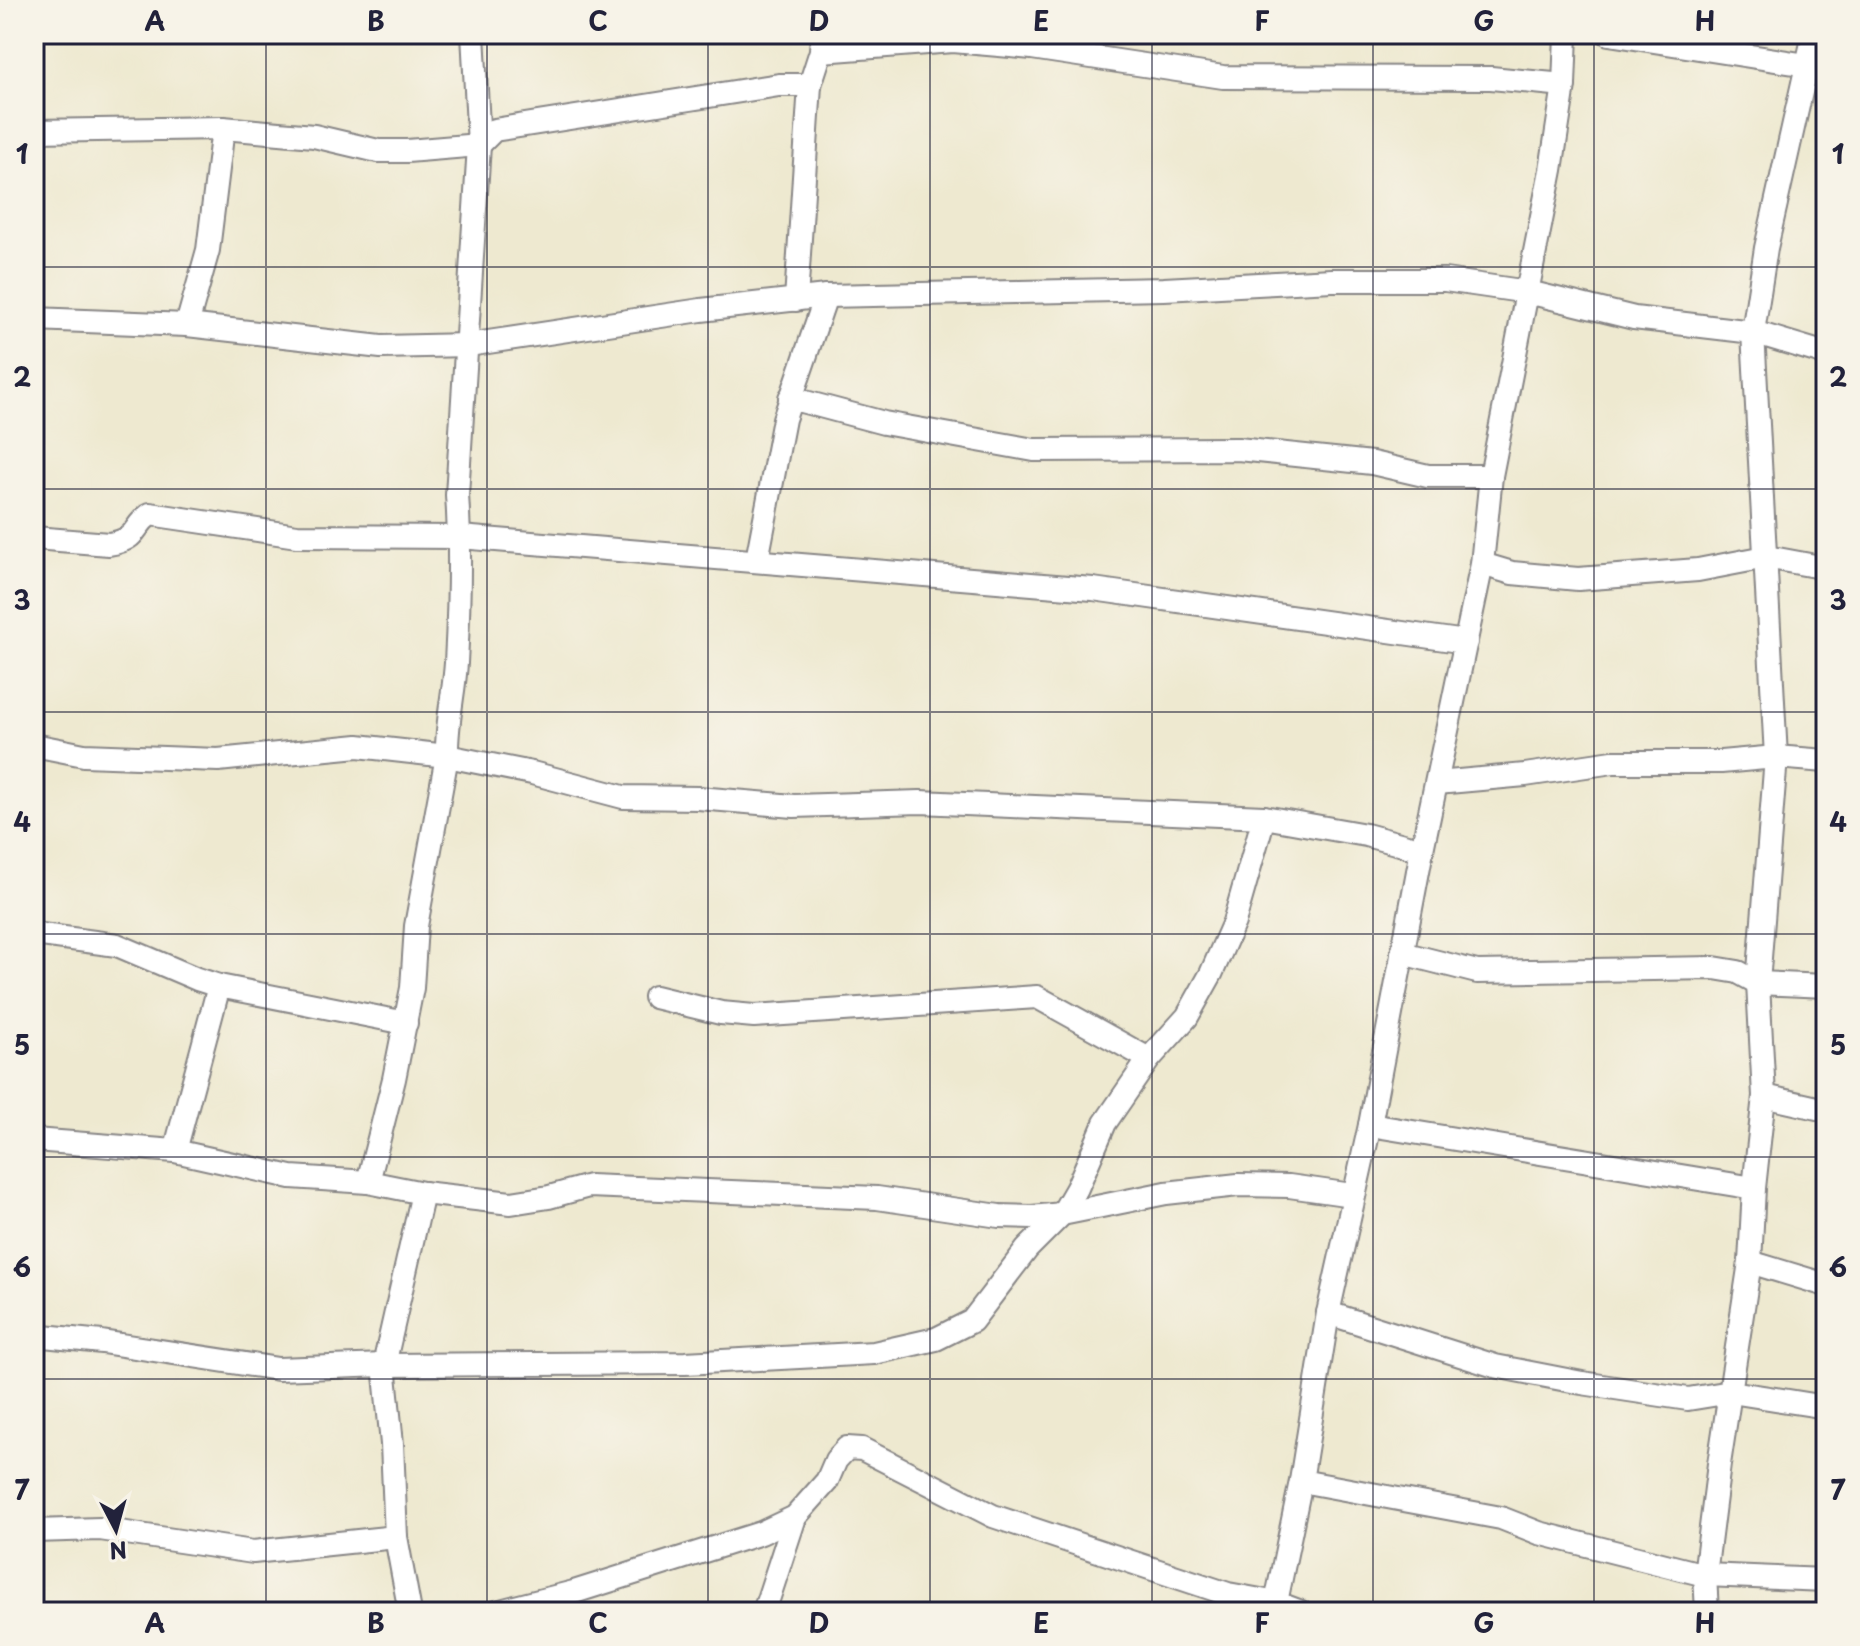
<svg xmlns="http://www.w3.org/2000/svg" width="1860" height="1646" font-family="'Playpen Sans',sans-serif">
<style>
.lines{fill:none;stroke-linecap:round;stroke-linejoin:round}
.minor-casing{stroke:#888686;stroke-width:26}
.minor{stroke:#fff;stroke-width:22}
.grid{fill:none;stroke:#22223b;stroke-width:2;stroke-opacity:0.55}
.neatline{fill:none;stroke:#22223b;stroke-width:3}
.grid-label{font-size:26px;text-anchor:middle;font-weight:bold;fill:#22223b}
</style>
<rect width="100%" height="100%" fill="#f7f3e8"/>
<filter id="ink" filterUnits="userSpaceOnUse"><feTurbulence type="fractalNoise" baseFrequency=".0125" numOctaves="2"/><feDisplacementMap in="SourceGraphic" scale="16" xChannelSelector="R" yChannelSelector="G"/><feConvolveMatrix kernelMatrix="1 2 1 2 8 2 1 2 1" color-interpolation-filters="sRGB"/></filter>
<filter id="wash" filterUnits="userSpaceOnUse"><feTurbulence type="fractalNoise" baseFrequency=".006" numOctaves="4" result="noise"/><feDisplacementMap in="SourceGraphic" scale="32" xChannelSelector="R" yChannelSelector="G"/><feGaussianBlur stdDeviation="1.8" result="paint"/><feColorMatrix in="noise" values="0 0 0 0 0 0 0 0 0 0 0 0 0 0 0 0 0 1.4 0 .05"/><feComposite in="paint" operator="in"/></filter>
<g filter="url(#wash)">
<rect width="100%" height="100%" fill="#eee9d0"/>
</g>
<g filter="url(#ink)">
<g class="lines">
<g class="minor-casing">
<g id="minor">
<path d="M 1609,34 L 1807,65 L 1826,61"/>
<path d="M 821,51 L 953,41 L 1032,48 L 1223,77 L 1491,78 L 1564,85"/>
<path d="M 34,131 L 223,128 L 314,136 L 378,151 L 407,151 L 479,145 L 494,130 L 779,85 L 810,85"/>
<path d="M 796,300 L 810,85 L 821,51 L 822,34"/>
<path d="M 34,319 L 187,325 L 381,347 L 468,345 L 701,310 L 826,296 L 1164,289 L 1332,280 L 1445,280 L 1528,292 L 1634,318 L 1753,332 L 1826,354"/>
<path d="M 187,325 L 208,250 L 223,128"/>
<path d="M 790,398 L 884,423 L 1034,450 L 1238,449 L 1372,463 L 1428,476 L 1491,476"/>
<path d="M 34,538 L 109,544 C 139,539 131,528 150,514 L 297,536 L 460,537 L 1093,589 L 1466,642"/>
<path d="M 757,560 L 784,419 L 826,296"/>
<path d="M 1482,564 L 1512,573 L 1578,579 L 1698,570 L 1766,557 L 1826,568"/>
<path d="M 34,745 L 84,755 L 218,760 L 358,746 L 447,756 L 532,773 L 623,797 L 698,798 L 794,806 L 920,802 L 1264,817 L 1366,835 L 1422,850"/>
<path d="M 1437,783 L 1525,775 L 1613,762 L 1721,762 L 1776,757 L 1826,761"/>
<path d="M 34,934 L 117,945 L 197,979 L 219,986 L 406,1023"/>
<path d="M 1402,953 L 1477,972 L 1714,968 L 1738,972 L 1758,983 L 1826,986"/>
<path d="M 655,997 L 721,1013 L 754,1016 L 1037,997 L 1149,1059"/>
<path d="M 1764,1096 L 1826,1110"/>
<path d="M 1370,1125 L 1754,1188"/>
<path d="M 34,1140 L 175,1151 L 291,1177 L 368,1182 L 423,1193 L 511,1203 L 549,1197 L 589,1186 L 877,1198 L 999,1216 L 1032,1217 L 1062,1214 L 1166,1193 L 1238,1185 L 1289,1186 L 1352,1195"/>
<path d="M 175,1151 L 219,986"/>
<path d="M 368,1182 L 394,1079 L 412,988 L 416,926 L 447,756 C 446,724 454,694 456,663 C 459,607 461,551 457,495 L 479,145 L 473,34"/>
<path d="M 1750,1262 L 1826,1285"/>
<path d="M 1328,1313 L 1495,1366 L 1582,1383 L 1688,1399 L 1731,1392 L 1826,1407"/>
<path d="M 34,1335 L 102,1342 L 278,1369 L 384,1365 L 685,1363 L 874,1353 L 936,1339 L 972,1321 L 1027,1249 L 1062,1214 L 1077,1188 L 1105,1123 L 1149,1059 L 1187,1017 L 1211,974 L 1234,922 L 1264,817"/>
<path d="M 1301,1481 L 1501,1518 L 1539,1533 L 1705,1575 L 1826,1580"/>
<path d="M 34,1531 L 100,1529 L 253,1552 L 396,1537"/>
<path d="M 410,1612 L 396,1537 L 392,1444 L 384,1365 L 423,1193"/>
<path d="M 496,1612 L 574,1592 L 761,1533 L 795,1517 L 827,1481 L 836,1460 L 847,1448 L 862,1449 L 993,1516 L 1228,1594 L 1277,1603 L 1301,1612"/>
<path d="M 764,1612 L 795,1517"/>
<path d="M 1274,1612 L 1301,1481 L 1328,1313 L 1370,1125 L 1422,850 L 1482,564 L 1491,476 L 1551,170 L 1564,85 L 1566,34"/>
<path d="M 1707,1612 L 1705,1575 L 1719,1464 L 1750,1262 L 1754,1188 L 1764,1096 L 1758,983 L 1776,757 L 1753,332 L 1766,248 L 1814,34"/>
</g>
</g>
<use href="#minor" class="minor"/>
</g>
</g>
<path class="grid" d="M 266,34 L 266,1612M 487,34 L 487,1612M 708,34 L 708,1612M 930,34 L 930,1612M 1152,34 L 1152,1612M 1373,34 L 1373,1612M 1594,34 L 1594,1612M 34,267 L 1826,267M 34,489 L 1826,489M 34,712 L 1826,712M 34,934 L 1826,934M 34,1157 L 1826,1157M 34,1379 L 1826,1379"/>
<rect width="1860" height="1646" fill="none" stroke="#f7f3e8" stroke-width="88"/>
<g transform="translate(116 1530) rotate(174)" stroke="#f7f3e8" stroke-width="6" paint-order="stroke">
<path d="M0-6L14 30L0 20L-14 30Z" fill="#22223b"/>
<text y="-12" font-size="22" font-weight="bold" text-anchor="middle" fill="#22223b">N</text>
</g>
<rect x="44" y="44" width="1772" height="1558" class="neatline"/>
<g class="grid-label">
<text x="155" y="31">A</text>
<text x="376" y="31">B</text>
<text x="598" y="31">C</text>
<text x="819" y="31">D</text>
<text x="1041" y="31">E</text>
<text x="1262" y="31">F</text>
<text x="1484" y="31">G</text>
<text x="1705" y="31">H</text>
<text x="22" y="164">1</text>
<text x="1838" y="164">1</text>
<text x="22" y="387">2</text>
<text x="1838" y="387">2</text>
<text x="22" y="610">3</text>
<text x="1838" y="610">3</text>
<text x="22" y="832">4</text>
<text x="1838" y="832">4</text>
<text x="22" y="1055">5</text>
<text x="1838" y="1055">5</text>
<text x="22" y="1277">6</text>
<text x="1838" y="1277">6</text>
<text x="22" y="1500">7</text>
<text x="1838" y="1500">7</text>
<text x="155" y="1633">A</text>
<text x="376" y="1633">B</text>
<text x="598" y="1633">C</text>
<text x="819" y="1633">D</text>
<text x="1041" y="1633">E</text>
<text x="1262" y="1633">F</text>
<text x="1484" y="1633">G</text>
<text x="1705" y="1633">H</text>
</g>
</svg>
